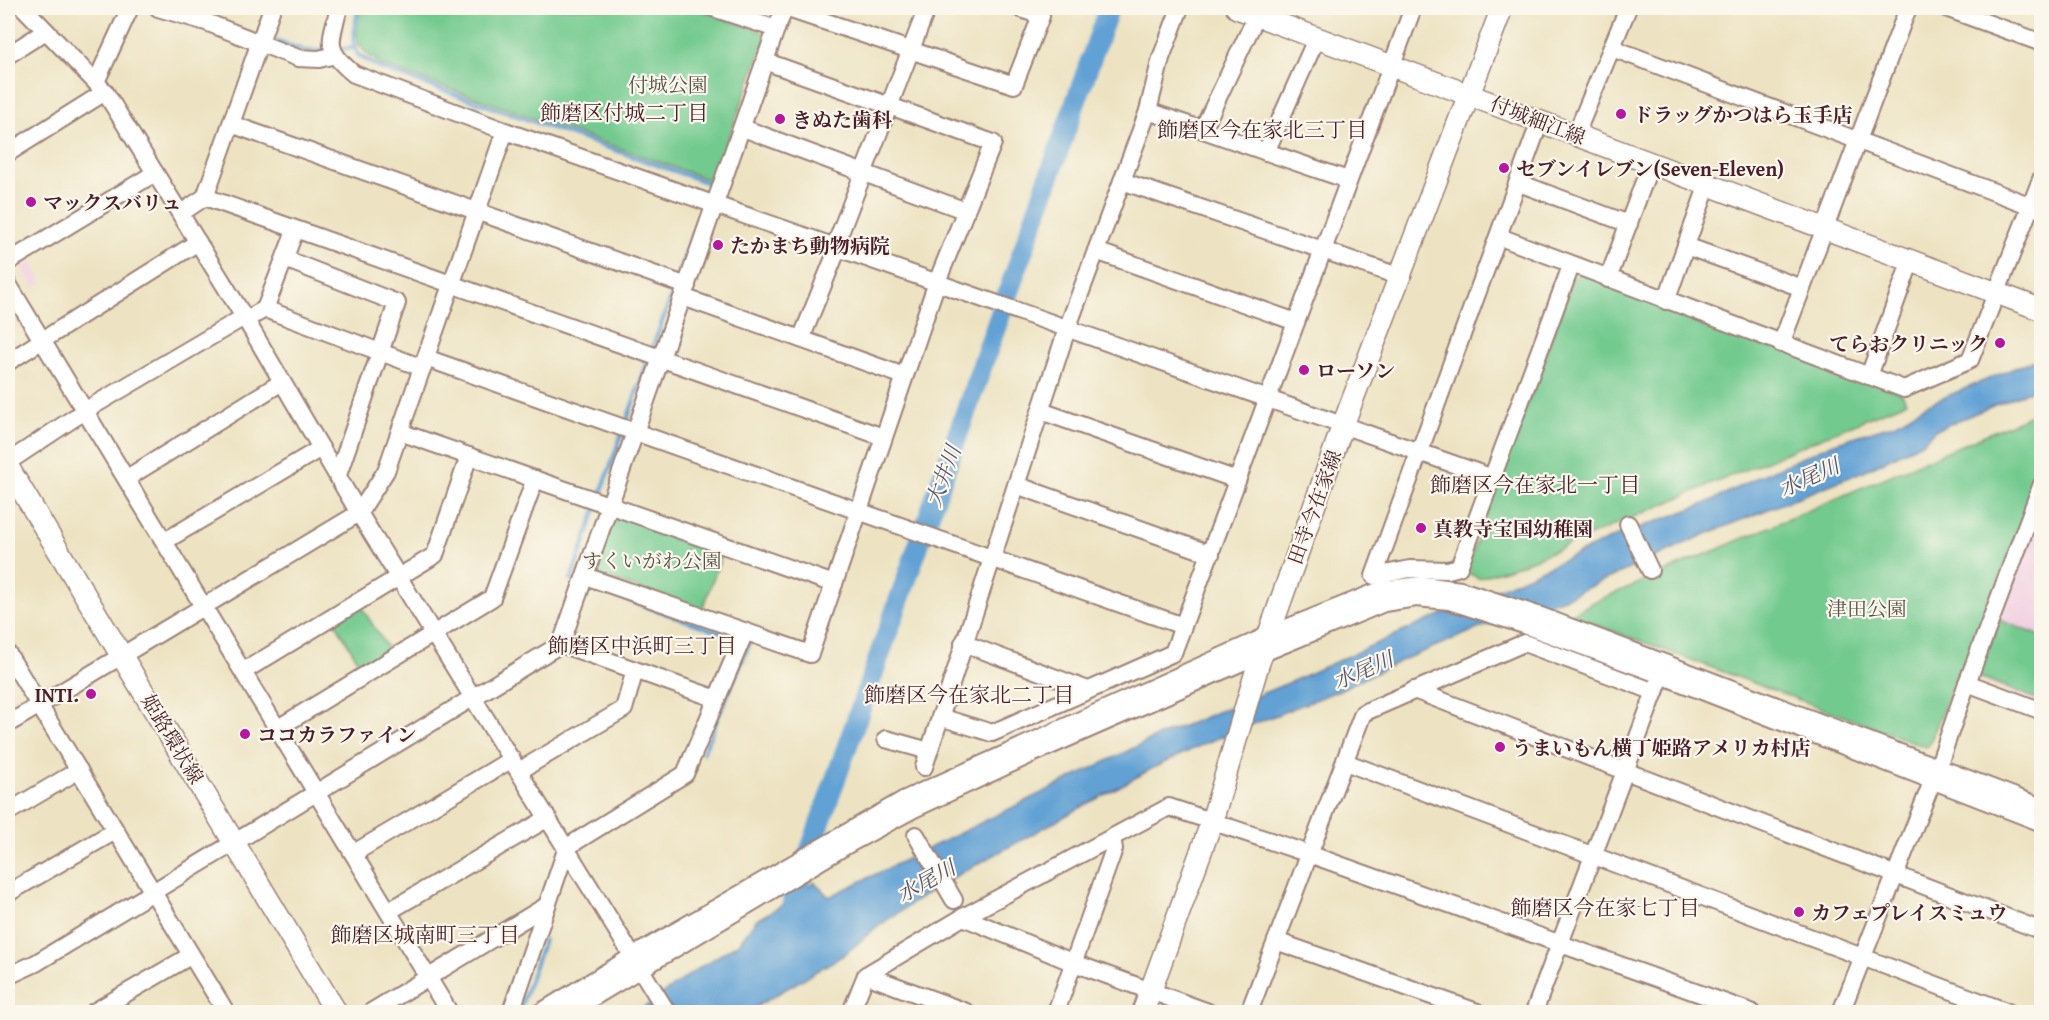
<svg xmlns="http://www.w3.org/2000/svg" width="2049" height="1020" font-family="'Gentium Book Plus','Noto Serif JP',serif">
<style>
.built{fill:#f2cfe1}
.green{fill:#73ca8f;stroke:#5e745d;stroke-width:1.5}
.water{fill:#62a1d4;stroke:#566080;stroke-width:1.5}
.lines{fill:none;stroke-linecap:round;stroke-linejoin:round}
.stream{stroke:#62a1d4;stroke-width:4}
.river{stroke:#62a1d4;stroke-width:21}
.minor-casing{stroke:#9c8176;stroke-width:20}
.major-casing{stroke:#9c8176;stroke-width:24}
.minor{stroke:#fff;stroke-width:16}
.major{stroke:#fff;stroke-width:21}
.poi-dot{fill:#b5179e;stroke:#fbf7ec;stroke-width:2}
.labels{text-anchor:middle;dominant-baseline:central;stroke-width:4.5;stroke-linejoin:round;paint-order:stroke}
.park-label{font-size:20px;fill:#565249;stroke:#fbf7ec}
.poi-label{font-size:20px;font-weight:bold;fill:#4a1f2b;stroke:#fbf7ec;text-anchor:start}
.street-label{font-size:20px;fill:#4a1f2b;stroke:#fbf7ec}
.neighbourhood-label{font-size:21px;fill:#4a1f2b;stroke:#fbf7ec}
.water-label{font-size:21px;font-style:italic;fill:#54536f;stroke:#fbf7ec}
</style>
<rect width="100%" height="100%" fill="#fbf7ec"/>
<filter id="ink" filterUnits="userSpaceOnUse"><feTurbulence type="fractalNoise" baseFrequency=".0167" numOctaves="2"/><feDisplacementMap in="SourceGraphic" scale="12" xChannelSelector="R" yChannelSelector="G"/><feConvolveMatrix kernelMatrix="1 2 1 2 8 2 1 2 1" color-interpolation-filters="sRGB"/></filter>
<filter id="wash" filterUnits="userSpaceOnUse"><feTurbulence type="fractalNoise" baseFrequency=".008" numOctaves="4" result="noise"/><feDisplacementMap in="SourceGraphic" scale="24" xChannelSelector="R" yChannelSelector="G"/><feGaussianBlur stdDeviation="1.35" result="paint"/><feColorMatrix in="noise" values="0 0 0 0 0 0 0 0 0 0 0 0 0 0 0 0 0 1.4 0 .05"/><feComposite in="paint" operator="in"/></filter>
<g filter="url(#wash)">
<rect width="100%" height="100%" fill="#ede3c2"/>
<g class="built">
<path d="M 31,261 L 43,283 L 34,288 L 22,266 Z"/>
<path d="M 2041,499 L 2041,704 L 1978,679 L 1975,673 Z"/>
</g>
<g class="green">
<path d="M 361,8 L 693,8 L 763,32 L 766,37 L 713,181 L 382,65 C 356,48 351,39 361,8 Z"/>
<path d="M 1580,273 L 1902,393 L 1906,402 L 1520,565 L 1479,578 L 1465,572 L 1574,277 Z"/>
<path d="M 2041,411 L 2041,472 L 1966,670 L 1957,674 L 1929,745 L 1926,747 L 1570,615 L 1594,602 Z"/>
<path d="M 619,514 L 723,552 L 702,610 L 598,575 L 594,567 L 611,517 Z"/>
<path d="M 361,606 L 391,654 L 363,670 L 335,622 Z"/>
<path d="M 1999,620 L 2041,636 L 2041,701 L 1977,676 Z"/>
</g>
<path class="water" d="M 2041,357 L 2041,386 L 1935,430 L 1922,443 L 1862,472 L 1706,534 L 1567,597 L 1480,628 L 1405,659 L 1337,691 L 1206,743 L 1155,767 L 943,883 L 878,926 L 844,955 L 747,1012 L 638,1012 L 697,969 L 739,943 L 756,920 L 793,899 L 814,882 L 829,897 L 1154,738 L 1288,683 L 1617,536 L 1707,503 L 1756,478 L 1834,443 L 1895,424 L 1926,405 Z"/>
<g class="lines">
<g class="stream">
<path d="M 358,8 L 353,40 L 358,55 L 380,68 L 711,184 L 706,197"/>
<path d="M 697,8 L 708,11"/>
<path d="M 277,41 L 305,51 L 325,50"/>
<path d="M 338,49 L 356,48"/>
<path d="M 677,279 L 703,207"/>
<path d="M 652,349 L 675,286"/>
<path d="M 626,423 L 648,359"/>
<path d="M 600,496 L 622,433"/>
<path d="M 367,510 L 403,568"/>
<path d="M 577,583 L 571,580 L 597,506"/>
<path d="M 587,586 L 739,639"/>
<path d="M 703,753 L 750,643 L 746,641"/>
<path d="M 519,1012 L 544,940"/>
</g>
<path class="river" d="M 809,921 L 793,899 L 1109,8"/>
</g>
</g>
<g filter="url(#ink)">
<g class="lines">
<g class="minor-casing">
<g id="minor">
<path d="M 24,8 L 105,92 L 246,320 L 359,513 L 667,1012"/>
<path d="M 158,8 L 206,22 L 298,58 L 319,59 L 335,55"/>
<path d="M 339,8 C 330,43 324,49 354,74 L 505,131 L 1493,478"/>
<path d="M 1946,8 L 2042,43"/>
<path d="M 776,29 L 785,8 L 1014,85 L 1041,16 L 1019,8"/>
<path d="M 1612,48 L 2042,210"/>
<path d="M 8,55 L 46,31"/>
<path d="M 96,82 L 130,8"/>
<path d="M 1148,111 L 1348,180"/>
<path d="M 1540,121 L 1374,576 L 1410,569 L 1448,570 L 1459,567 L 1571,266"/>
<path d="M 231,124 L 687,286"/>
<path d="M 743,128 L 966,211"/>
<path d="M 1203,129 L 1257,15"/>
<path d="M 1576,134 L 1628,8"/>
<path d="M 1266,152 L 1317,37"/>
<path d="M 8,153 L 105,92"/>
<path d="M 1122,181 L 1401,277"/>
<path d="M 1519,183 L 1629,224"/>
<path d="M 205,197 L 883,437"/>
<path d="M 181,213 L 205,197 L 272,8"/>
<path d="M 1500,237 L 1904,389 L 1970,360 L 2042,177"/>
<path d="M 835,246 L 927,8"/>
<path d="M 1686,246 L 1802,288"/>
<path d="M 1096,251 L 1296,322"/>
<path d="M 285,259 L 397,303 L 338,475"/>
<path d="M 8,262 L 155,173"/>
<path d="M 1608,279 L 1651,163"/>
<path d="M 8,284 L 449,1012"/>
<path d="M 683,297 L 904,376"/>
<path d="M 1666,301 L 1708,184"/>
<path d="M 265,309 L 423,368"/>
<path d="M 256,314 L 265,309 L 295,231"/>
<path d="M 801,339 L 838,248"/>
<path d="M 1781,344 L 1908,8"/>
<path d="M 426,358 L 1183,626"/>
<path d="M 8,362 L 198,242"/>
<path d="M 1869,376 L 1911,260"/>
<path d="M 1041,411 L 1237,480"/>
<path d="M 400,432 L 834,584"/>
<path d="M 8,462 L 86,410 L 244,317"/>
<path d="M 127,478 L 282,382"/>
<path d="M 1016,485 L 1211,554"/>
<path d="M 1628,524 L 1650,570"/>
<path d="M 165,541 L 321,448"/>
<path d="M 585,576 L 810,654 L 937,282 L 993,143 L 767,62"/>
<path d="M 963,643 L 1088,690"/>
<path d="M 561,644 L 717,699"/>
<path d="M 8,654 L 226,1012"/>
<path d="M 244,671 L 435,555 L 469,456"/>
<path d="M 1967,683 L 2042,711"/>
<path d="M 1414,690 L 2042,931"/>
<path d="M 940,717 L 992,733 L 1173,653 L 1413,8"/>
<path d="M 8,724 L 359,513 L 386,471 L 505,131"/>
<path d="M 278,728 L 492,598 L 535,479"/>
<path d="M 886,739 L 929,751"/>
<path d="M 1345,762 L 2008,1012"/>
<path d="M 924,767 L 1067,329 L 1148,111 L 1161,58 L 1180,8"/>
<path d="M 519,771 L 624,709 L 635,670"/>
<path d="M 8,812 L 79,770"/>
<path d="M 916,835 L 954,900"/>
<path d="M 354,853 L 512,759"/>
<path d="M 8,893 L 115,831"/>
<path d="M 389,911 L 548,818"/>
<path d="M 963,917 L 1074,963 L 1208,1012"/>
<path d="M 1276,941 L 1477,1012"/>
<path d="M 866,975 L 966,1012"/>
<path d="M 8,976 L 36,963 L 561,644 L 776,29 L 713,8"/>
<path d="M 94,1012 L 190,956"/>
<path d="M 371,1012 L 546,906"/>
<path d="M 511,1012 L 567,847 L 685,774 L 745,632"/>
<path d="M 541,1012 L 633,956 L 905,799 L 1269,635 L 1381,590 L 1422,585 L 1461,590 L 1541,616 L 2042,807"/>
<path d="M 569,1012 L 849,844 L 914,809 L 1034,753 L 1263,653 L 1384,603 L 1416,598 L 1449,601 L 1530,627 L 1661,675 L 2042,823"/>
<path d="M 851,1012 L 866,975 L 963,917 L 1169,807 L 1309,854 L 1751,1012"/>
<path d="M 1056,1012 L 1114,849 L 1112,838"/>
<path d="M 1249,1012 L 1363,713 L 1524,643 L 1655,692"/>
<path d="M 1534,1012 L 1658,684"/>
<path d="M 1841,1012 L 1938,767 L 1967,683 L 2042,484"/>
</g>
</g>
<g class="major-casing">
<g id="major">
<path d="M 1237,8 L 2042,310"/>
<path d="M 8,467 L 336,1012"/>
<path d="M 1143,1012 L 1212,821 L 1258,665 L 1343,425 L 1502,8"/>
</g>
</g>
<use href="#minor" class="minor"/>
<use href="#major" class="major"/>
</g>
</g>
<g class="poi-dot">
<circle cx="1621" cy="114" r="6"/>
<circle cx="780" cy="119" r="6"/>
<circle cx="1504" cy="168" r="6"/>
<circle cx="31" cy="202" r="6"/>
<circle cx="718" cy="245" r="6"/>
<circle cx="2000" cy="343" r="6"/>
<circle cx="1304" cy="370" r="6"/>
<circle cx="1421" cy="528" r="6"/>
<circle cx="91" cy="694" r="6"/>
<circle cx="245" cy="734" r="6"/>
<circle cx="1500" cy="747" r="6"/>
<circle cx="1799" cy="912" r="6"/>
</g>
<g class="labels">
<g class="park-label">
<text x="668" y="84">付城公園</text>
<text x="652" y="560">すくいがわ公園</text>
<text x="1867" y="608">津田公園</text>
</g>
<g class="poi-label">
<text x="1633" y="114">ドラッグかつはら玉手店</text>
<text x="792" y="119">きぬた歯科</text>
<text x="1516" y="168">セブンイレブン(Seven-Eleven)</text>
<text x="43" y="202">マックスバリュ</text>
<text x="730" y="245">たかまち動物病院</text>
<text x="1988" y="343" text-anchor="end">てらおクリニック</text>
<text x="1316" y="370">ローソン</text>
<text x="1433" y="528">真教寺宝国幼稚園</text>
<text x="79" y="694" text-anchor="end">INTI.</text>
<text x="257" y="734">ココカラファイン</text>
<text x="1512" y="747">うまいもん横丁姫路アメリカ村店</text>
<text x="1811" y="912">カフェプレイスミュウ</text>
</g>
<g class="street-label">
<text transform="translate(1538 120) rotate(21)">付城細江線</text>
<text transform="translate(1314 507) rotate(-70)">田寺今在家線</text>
<text transform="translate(173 739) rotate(59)">姫路環状線</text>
</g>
<g class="neighbourhood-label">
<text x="624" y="112">飾磨区付城二丁目</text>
<text x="1262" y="129">飾磨区今在家北三丁目</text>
<text x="1535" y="484">飾磨区今在家北一丁目</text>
<text x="642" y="645">飾磨区中浜町三丁目</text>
<text x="969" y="694">飾磨区今在家北二丁目</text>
<text x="1605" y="907">飾磨区今在家七丁目</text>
<text x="425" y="934">飾磨区城南町三丁目</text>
</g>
<g class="water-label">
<text transform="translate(943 476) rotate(-70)">大井川</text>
<text transform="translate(1809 477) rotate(-24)">水尾川</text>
<text transform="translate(1363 670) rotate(-23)">水尾川</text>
<text transform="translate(926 881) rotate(-29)">水尾川</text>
</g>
</g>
<rect width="2049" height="1020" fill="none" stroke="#fbf7ec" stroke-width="30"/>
</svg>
